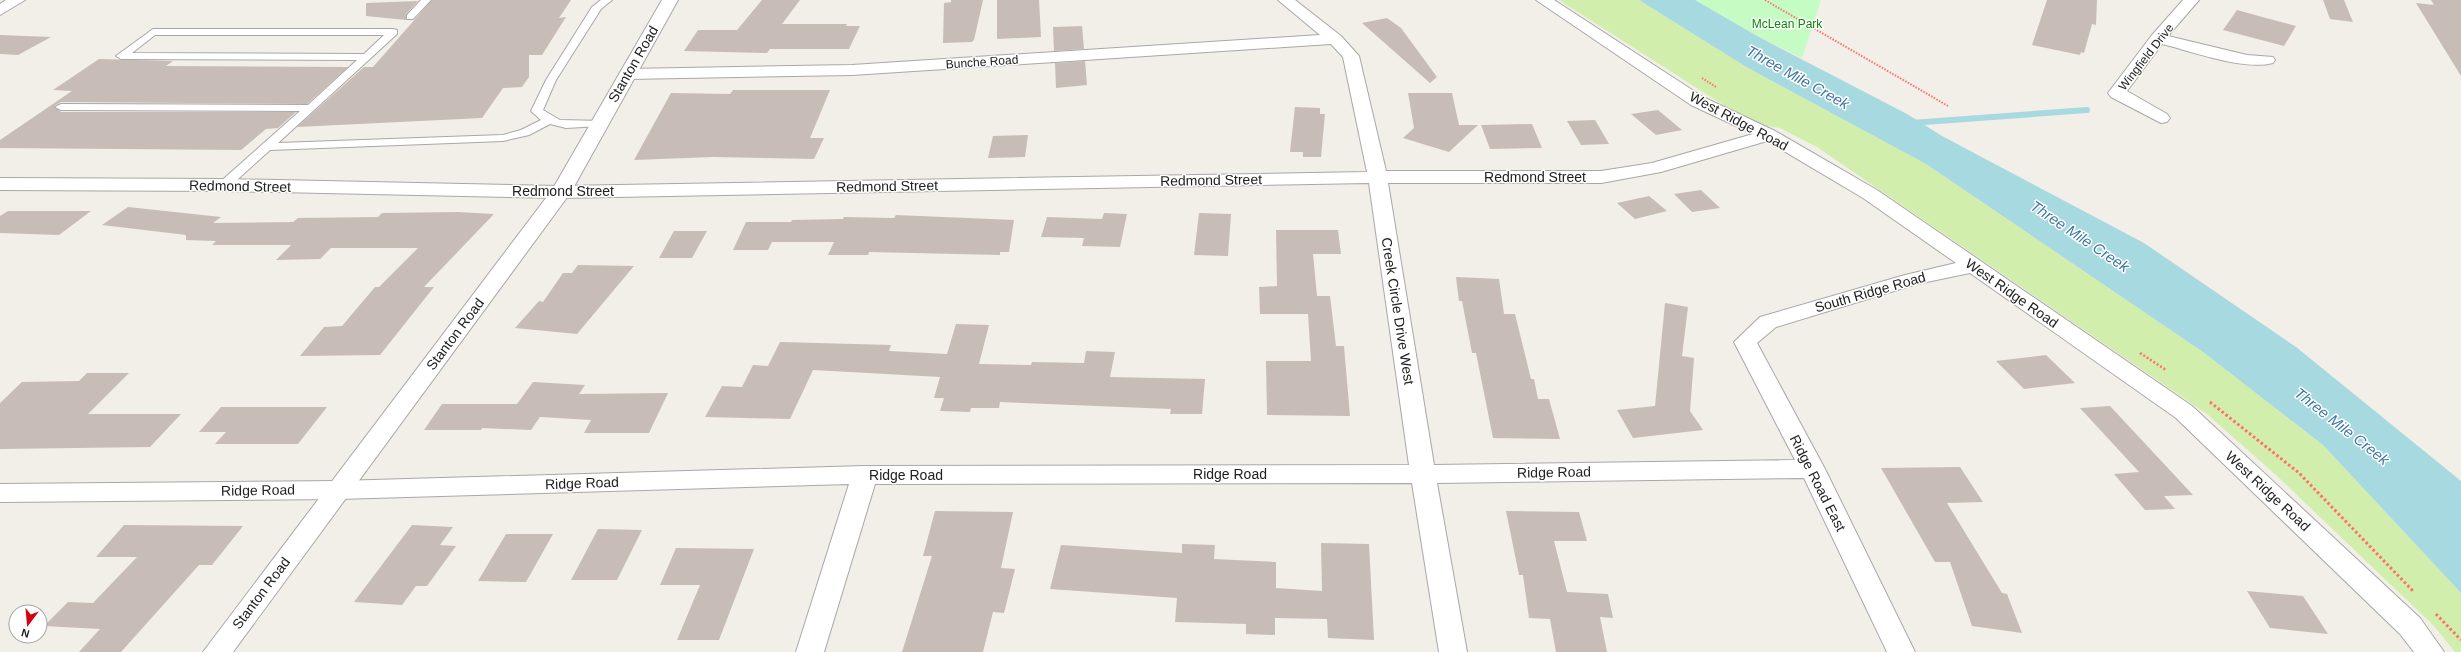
<svg xmlns="http://www.w3.org/2000/svg" width="2461" height="652" font-family="Arial,sans-serif">
<style>
.grass{fill:#d2eeac}
.park{fill:#c5fcc4}
.water{fill:#a7d9e1}
.lines{fill:none;stroke-linecap:round;stroke-linejoin:round}
.stream{stroke:#a7d9e1;stroke-width:6}
.building{fill:#c7bdb6}
.service-casing{stroke:#a8a8a8;stroke-width:2}
.minor-casing{stroke:#a8a8a8;stroke-width:2}
.tertiary-casing{stroke:#a8a8a8;stroke-width:2}
.path-far2{stroke:#ff6f6c;stroke-width:2;stroke-dasharray:1.5 1.5;stroke-linecap:butt}
.path-far1{stroke:#ff6f6c;stroke-width:2.5;stroke-dasharray:2 2;stroke-linecap:butt}
.path{stroke:#ff6f6c;stroke-width:3;stroke-dasharray:2.5 2.5;stroke-linecap:butt}
.service{fill:#fff;fill-rule:evenodd}
.minor{fill:#fff;fill-rule:evenodd}
.tertiary{fill:#fff;fill-rule:evenodd}
.labels{text-anchor:middle;dominant-baseline:central;stroke-width:3;stroke-linejoin:round;paint-order:stroke}
.far-park-label{font-size:12px;fill:#068906;stroke:#fff}
.far-street-label{font-size:12px;fill:#212121;stroke:#fff}
.street-label{font-size:14px;fill:#212121;stroke:#fff}
.water-label{font-size:15px;font-style:italic;fill:#3f779e;stroke:#fff}
</style>
<rect width="100%" height="100%" fill="#f2eee8"/>
<path class="grass" d="M 1559,0 L 1639,0 L 1748,68 L 1926,164 L 2203,352 L 2323,445 L 2461,593 L 2461,652 L 2455,652 L 2434,626 L 2276,475 L 2207,414 L 1817,147 L 1780,128 L 1753,124 Z"/>
<path class="park" d="M 1695,0 L 1821,0 L 1802,58 L 1759,37 Z"/>
<path class="water" d="M 1639,0 L 1695,0 L 1759,37 L 1907,114 L 1942,136 L 2144,243 L 2296,347 L 2461,481 L 2461,593 L 2323,445 L 2203,352 L 1926,164 L 1748,68 Z"/>
<g class="lines">
<path class="stream" d="M 1911,123 L 2087,110"/>
</g>
<g class="building">
<path d="M 432,0 L 571,0 L 559,18 L 566,17 L 542,55 L 529,55 L 529,77 L 522,87 L 503,88 L 482,118 L 297,127 L 364,67 L 373,67 Z"/>
<path d="M 762,0 L 800,0 L 782,24 L 847,24 L 846,26 L 860,26 L 849,49 L 770,49 L 767,53 L 684,51 L 698,30 L 737,30 Z"/>
<path d="M 951,0 L 983,0 L 974,40 L 972,42 L 943,43 L 944,3 L 951,2 Z"/>
<path d="M 997,0 L 1039,0 L 1041,37 L 997,39 Z"/>
<path d="M 2047,0 L 2097,0 L 2096,25 L 2092,24 L 2084,53 L 2081,52 L 2080,55 L 2032,45 Z"/>
<path d="M 2323,0 L 2344,0 L 2353,22 L 2330,19 Z"/>
<path d="M 2431,0 L 2461,0 L 2461,76 L 2416,3 L 2434,5 Z"/>
<path d="M 418,1 L 406,14 L 406,20 L 366,16 L 366,3 Z"/>
<path d="M 2237,10 L 2266,18 L 2296,26 L 2284,46 L 2223,30 Z"/>
<path d="M 1387,18 L 1401,28 L 1437,77 L 1430,83 L 1362,23 Z"/>
<path d="M 1082,26 L 1084,49 L 1054,51 L 1053,27 Z"/>
<path d="M 0,35 L 51,37 L 18,55 L 0,54 Z"/>
<path d="M 99,59 L 173,61 L 166,66 L 348,67 L 307,104 L 61,102 L 54,106 L 61,112 L 296,112 L 278,128 L 266,129 L 241,150 L 0,148 L 0,140 L 72,91 L 53,90 Z"/>
<path d="M 1085,61 L 1087,85 L 1056,88 L 1055,63 Z"/>
<path d="M 733,90 L 830,90 L 810,138 L 824,138 L 814,159 L 713,157 L 634,160 L 671,93 L 730,94 Z"/>
<path d="M 1408,93 L 1452,93 L 1459,125 L 1478,125 L 1449,152 L 1403,138 L 1414,128 Z"/>
<path d="M 1295,107 L 1320,108 L 1320,114 L 1325,114 L 1321,157 L 1303,157 L 1303,152 L 1290,152 Z"/>
<path d="M 1658,110 L 1682,130 L 1656,135 L 1631,114 Z"/>
<path d="M 1595,120 L 1609,144 L 1581,145 L 1567,121 Z"/>
<path d="M 1532,124 L 1542,148 L 1490,149 L 1481,125 Z"/>
<path d="M 1028,135 L 1025,157 L 988,158 L 993,136 Z"/>
<path d="M 1701,190 L 1720,208 L 1692,212 L 1674,194 Z"/>
<path d="M 1649,196 L 1667,211 L 1635,219 L 1617,203 Z"/>
<path d="M 128,207 L 221,217 L 213,223 L 293,222 L 298,218 L 378,217 L 382,213 L 457,212 L 494,214 L 424,287 L 434,287 L 380,355 L 300,356 L 324,327 L 342,326 L 375,287 L 379,287 L 418,248 L 331,248 L 320,259 L 276,260 L 291,245 L 212,245 L 216,241 L 186,240 L 186,235 L 102,225 Z"/>
<path d="M 8,211 L 91,211 L 59,235 L 0,233 L 0,216 Z"/>
<path d="M 1104,213 L 1127,214 L 1120,247 L 1082,246 L 1084,238 L 1041,237 L 1047,217 L 1102,219 Z"/>
<path d="M 1199,213 L 1231,214 L 1228,256 L 1194,255 Z"/>
<path d="M 896,215 L 1014,220 L 1009,252 L 1000,252 L 1000,255 L 869,252 L 868,255 L 828,255 L 834,242 L 772,242 L 768,250 L 733,250 L 746,222 L 791,222 L 792,220 L 843,219 L 844,217 L 894,218 Z"/>
<path d="M 1276,230 L 1338,230 L 1341,254 L 1313,254 L 1317,296 L 1330,296 L 1336,346 L 1344,346 L 1350,416 L 1267,415 L 1266,361 L 1311,361 L 1308,314 L 1260,314 L 1259,287 L 1277,286 Z"/>
<path d="M 674,231 L 707,231 L 692,258 L 659,258 Z"/>
<path d="M 578,265 L 634,266 L 577,334 L 515,328 L 539,301 L 543,302 L 563,273 L 572,273 Z"/>
<path d="M 1456,277 L 1499,279 L 1504,314 L 1515,314 L 1531,379 L 1534,379 L 1538,399 L 1549,399 L 1560,439 L 1493,438 L 1476,353 L 1472,353 L 1462,301 L 1459,301 Z"/>
<path d="M 1665,303 L 1688,307 L 1682,356 L 1694,358 L 1690,411 L 1703,430 L 1633,438 L 1617,410 L 1655,406 Z"/>
<path d="M 956,324 L 989,325 L 979,364 L 1031,365 L 1032,362 L 1084,363 L 1086,351 L 1115,352 L 1110,377 L 1205,379 L 1202,414 L 1170,414 L 1171,409 L 1000,402 L 999,408 L 971,408 L 970,412 L 940,411 L 944,398 L 934,398 L 940,377 L 813,370 L 790,419 L 705,417 L 722,386 L 742,387 L 753,365 L 768,366 L 780,342 L 891,345 L 889,351 L 947,354 Z"/>
<path d="M 2046,355 L 2075,383 L 2024,389 L 1996,361 Z"/>
<path d="M 87,373 L 129,373 L 88,414 L 181,414 L 150,447 L 0,449 L 0,403 L 22,382 L 79,381 Z"/>
<path d="M 533,382 L 585,385 L 579,394 L 668,393 L 649,433 L 584,433 L 591,420 L 540,417 L 531,430 L 482,428 L 481,430 L 424,430 L 442,404 L 517,404 Z"/>
<path d="M 2110,406 L 2193,495 L 2164,496 L 2175,509 L 2145,510 L 2114,474 L 2139,472 L 2080,408 Z"/>
<path d="M 221,407 L 327,407 L 298,444 L 215,444 L 226,432 L 199,432 Z"/>
<path d="M 1960,467 L 1983,502 L 1947,503 L 2002,593 L 2007,594 L 2022,633 L 1972,626 L 1950,562 L 1935,562 L 1881,468 Z"/>
<path d="M 935,511 L 1013,512 L 1001,568 L 1015,569 L 1004,613 L 993,612 L 983,652 L 902,652 L 932,556 L 923,556 Z"/>
<path d="M 1506,511 L 1579,512 L 1587,541 L 1554,541 L 1567,592 L 1608,594 L 1613,618 L 1600,617 L 1607,652 L 1556,652 L 1550,619 L 1529,618 L 1523,575 L 1519,575 Z"/>
<path d="M 124,525 L 243,526 L 212,565 L 199,565 L 121,652 L 79,652 L 100,629 L 44,626 L 68,602 L 93,603 L 137,557 L 96,557 Z"/>
<path d="M 412,525 L 453,527 L 440,545 L 456,546 L 427,586 L 416,586 L 402,605 L 354,602 Z"/>
<path d="M 598,529 L 642,530 L 617,580 L 571,580 Z"/>
<path d="M 506,534 L 553,534 L 526,582 L 478,581 Z"/>
<path d="M 1321,543 L 1369,544 L 1374,640 L 1328,638 L 1327,619 L 1275,618 L 1275,635 L 1246,634 L 1246,624 L 1175,622 L 1177,598 L 1050,589 L 1061,545 L 1182,553 L 1182,544 L 1215,545 L 1214,559 L 1276,562 L 1276,588 L 1322,591 Z"/>
<path d="M 676,548 L 754,549 L 719,640 L 677,640 L 700,585 L 660,585 Z"/>
<path d="M 2247,591 L 2303,596 L 2328,634 L 2270,628 Z"/>
</g>
<g class="lines">
<g class="service-casing">
<g id="service">
<path d="M 421,0 L 431,0 L 413,19 L 407,19 L 407,15 Z"/>
<path d="M 601,0 L 612,0 L 601,9 L 556,80 L 543,110 L 560,120 L 604,121 L 604,125 L 600,126 L 566,128 L 550,124 L 529,135 L 503,141 L 270,150 L 228,188 L 224,189 L 218,185 L 220,182 L 300,111 L 61,110 L 55,107 L 61,104 L 308,105 L 357,60 L 121,59 L 116,56 L 153,29 L 393,29 L 397,30 L 397,34 L 278,143 L 503,135 L 521,130 L 541,120 L 531,111 L 546,80 L 592,7 ZM 155,35 L 384,35 L 364,54 L 132,53 Z"/>
</g>
</g>
<g class="minor-casing">
<g id="minor">
<path d="M 6,0 L 25,0 L 0,15 L 0,4 Z"/>
<path d="M 1278,0 L 1295,0 L 1341,36 L 1359,56 L 1386,171 L 1601,171 L 1652,163 L 1753,134 L 1691,105 L 1536,0 L 1554,0 L 1703,97 L 1775,131 L 1877,190 L 2192,406 L 2420,618 L 2444,652 L 2414,652 L 2400,634 L 2176,418 L 1970,273 L 1917,284 L 1776,327 L 1757,343 L 1825,469 L 1915,652 L 1887,652 L 1804,478 L 1437,483 L 1467,652 L 1439,652 L 1412,483 L 875,484 L 824,652 L 796,652 L 849,484 L 338,499 L 0,502 L 0,484 L 338,481 L 865,466 L 1409,465 L 1369,183 L 561,198 L 224,191 L 0,190 L 0,178 L 224,179 L 561,186 L 1367,172 L 1343,57 L 1331,44 L 852,75 L 628,79 L 622,78 L 620,74 L 622,70 L 628,69 L 852,65 L 1320,35 ZM 1767,141 L 1863,198 L 1956,263 L 1905,275 L 1760,317 L 1734,342 L 1795,460 L 1434,465 L 1388,183 L 1601,183 L 1661,172 Z"/>
<path d="M 2183,0 L 2199,0 L 2168,36 L 2247,55 L 2273,57 L 2275,60 L 2273,63 C 2244,71 2191,51 2162,44 L 2127,91 L 2167,114 L 2170,118 L 2167,122 L 2161,123 L 2111,97 L 2108,93 L 2152,35 Z"/>
</g>
</g>
<g class="tertiary-casing">
<path id="tertiary" d="M 662,0 L 678,0 L 571,192 L 233,652 L 203,652 L 552,190 Z"/>
</g>
<g class="path-far2">
<path d="M 1765,0 L 1948,106"/>
<path d="M 1702,78 L 1716,87"/>
</g>
<path class="path-far1" d="M 2140,353 L 2166,370"/>
<g class="path">
<path d="M 2210,402 L 2299,473 L 2413,591"/>
<path d="M 2436,614 L 2461,640"/>
</g>
<use href="#service" class="service"/>
<use href="#minor" class="minor"/>
<use href="#tertiary" class="tertiary"/>
</g>
<g class="labels">
<g class="far-park-label">
<text x="1787" y="24">McLean Park</text>
</g>
<g class="far-street-label">
<text transform="translate(2146 57) rotate(-52)">Wingfield Drive</text>
<text transform="translate(982 62) rotate(-4)">Bunche Road</text>
</g>
<g class="street-label">
<text transform="translate(633 64) rotate(-60)">Stanton Road</text>
<text transform="translate(1739 121) rotate(28)">West Ridge Road</text>
<text x="1535" y="177">Redmond Street</text>
<text transform="translate(1211 180) rotate(-1)">Redmond Street</text>
<text transform="translate(240 186) rotate(1)">Redmond Street</text>
<text transform="translate(887 186) rotate(-1)">Redmond Street</text>
<text x="563" y="191">Redmond Street</text>
<text transform="translate(1870 292) rotate(-16)">South Ridge Road</text>
<text transform="translate(2012 293) rotate(35)">West Ridge Road</text>
<text transform="translate(1398 311) rotate(81)">Creek Circle Drive West</text>
<text transform="translate(455 334) rotate(-53)">Stanton Road</text>
<text transform="translate(1554 472) rotate(-1)">Ridge Road</text>
<text x="1230" y="474">Ridge Road</text>
<text x="906" y="475">Ridge Road</text>
<text transform="translate(582 483) rotate(-2)">Ridge Road</text>
<text transform="translate(1818 483) rotate(63)">Ridge Road East</text>
<text transform="translate(258 490) rotate(-1)">Ridge Road</text>
<text transform="translate(2268 491) rotate(43)">West Ridge Road</text>
<text transform="translate(261 593) rotate(-53)">Stanton Road</text>
</g>
<g class="water-label">
<text transform="translate(1798 77) rotate(29)">Three Mile Creek</text>
<text transform="translate(2080 236) rotate(34)">Three Mile Creek</text>
<text transform="translate(2342 426) rotate(38)">Three Mile Creek</text>
</g>
</g>
<g transform="translate(28 624) rotate(196)"><circle r="19" fill="#ffffff" stroke="#a6a6a6"/>
<path d="M0-3L7 15L0 10L-7 15Z" fill="#d30011"/>
<text y="-6" font-size="11" font-weight="bold" text-anchor="middle" fill="#212121">N</text>
</g>
</svg>
